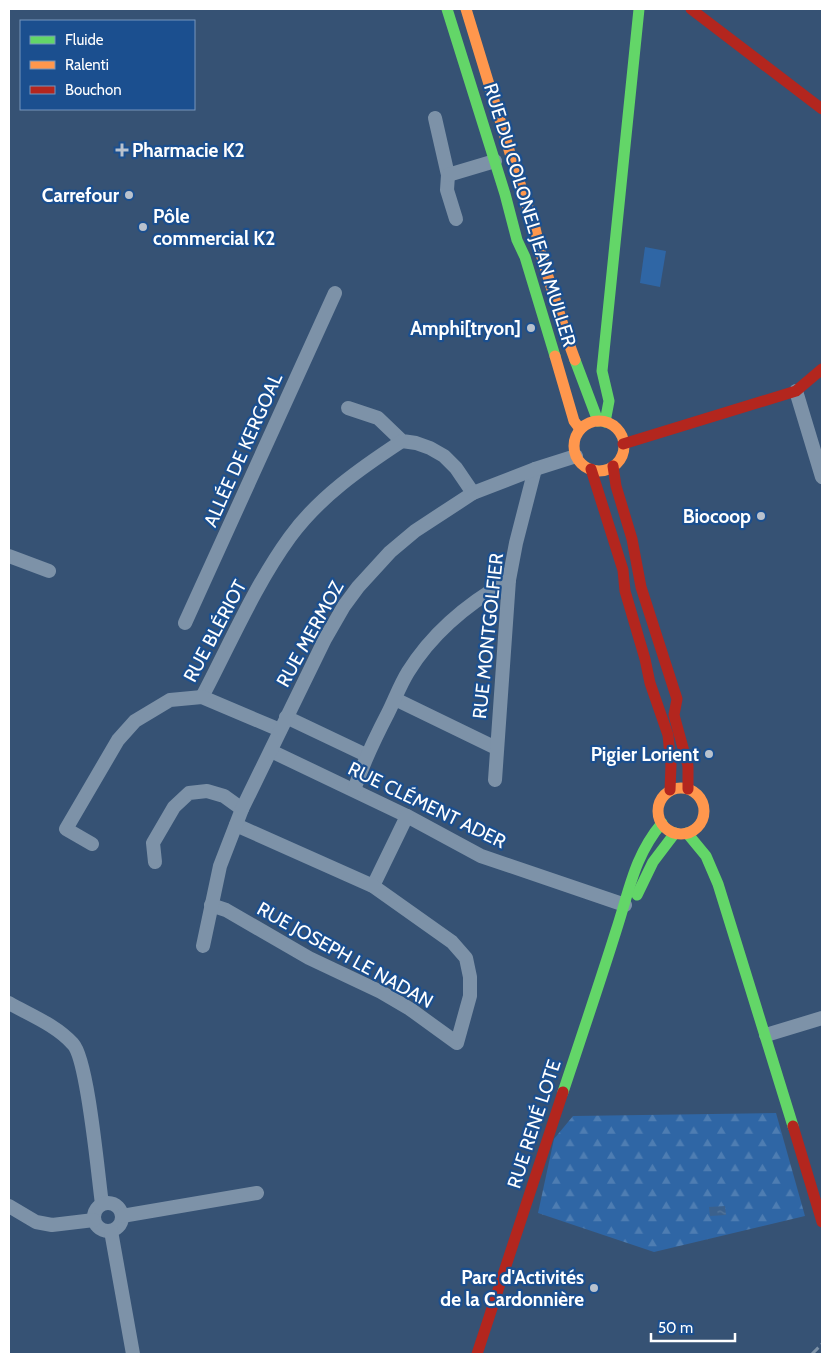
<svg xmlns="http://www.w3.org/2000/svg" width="831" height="1363" font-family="Cabin,sans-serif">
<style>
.green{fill:#2f66a5}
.forest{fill:url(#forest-firs)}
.water{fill:url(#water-ripples)}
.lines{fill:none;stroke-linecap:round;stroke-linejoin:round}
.street{stroke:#7d92a8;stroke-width:14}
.fast{stroke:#63d668;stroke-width:11}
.slow{stroke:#ff974d;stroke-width:11}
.jam{stroke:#b3261e;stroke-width:11}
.rail{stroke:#7e92a7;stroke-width:3;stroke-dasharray:9 4;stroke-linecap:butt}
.poi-dot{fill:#b9c2ce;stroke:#1b4f8f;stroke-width:2}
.labels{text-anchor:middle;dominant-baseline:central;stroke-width:4.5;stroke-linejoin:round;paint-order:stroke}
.poi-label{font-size:19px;font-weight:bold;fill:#fff;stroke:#1b4f8f;text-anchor:end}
.street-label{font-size:19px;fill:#fff;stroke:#1b4f8f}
</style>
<defs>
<pattern id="forest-firs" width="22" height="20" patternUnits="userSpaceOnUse" patternTransform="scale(1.25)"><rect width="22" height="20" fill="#2f66a5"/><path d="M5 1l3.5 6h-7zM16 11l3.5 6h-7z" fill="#4e7db2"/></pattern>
<pattern id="water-ripples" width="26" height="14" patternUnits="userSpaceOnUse" patternTransform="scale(1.25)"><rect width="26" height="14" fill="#3b618d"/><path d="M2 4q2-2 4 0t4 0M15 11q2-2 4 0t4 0" fill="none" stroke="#58799e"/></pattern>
</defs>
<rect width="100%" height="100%" fill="#365274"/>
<path class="green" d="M 645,247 L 666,251 L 660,287 L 640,283 Z"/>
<path class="forest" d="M 776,1113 L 805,1216 L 654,1252 L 538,1213 L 554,1139 L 573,1116 Z"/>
<path class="water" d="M 725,1206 L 726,1215 L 710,1216 L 709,1207 Z"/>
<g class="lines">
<g class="street">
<path d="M 435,118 L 448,175 L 447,190 L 456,219"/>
<path d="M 448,175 L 495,161"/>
<path d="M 796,391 L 822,477"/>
<path d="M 348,408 L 378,418 L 402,441 L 416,443 L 430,448 L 444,456 L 456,468 L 473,493"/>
<path d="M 9,556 L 49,571"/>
<path d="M 185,623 L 335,293"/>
<path d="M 202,697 C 230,644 255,585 290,537 C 319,497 361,468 402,441"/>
<path d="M 395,699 L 496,748"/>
<path d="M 286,717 L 366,755"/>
<path d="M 271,751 L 407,816 L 481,856 L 625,905"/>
<path d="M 495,780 L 509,580 L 516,543 L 535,469"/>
<path d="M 354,790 C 363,763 375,738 388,713 C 395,699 400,685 408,672 C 432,633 470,602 509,580"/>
<path d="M 92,844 L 66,829 L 118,740 L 135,721 L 170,700 L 202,697 L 280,730"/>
<path d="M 155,862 L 153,843 L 174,807 L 189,793 L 207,791 L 224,796 L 242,809"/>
<path d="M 373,886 L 407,816"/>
<path d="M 211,905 L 226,910 L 309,958 L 381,992 L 410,1009 L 457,1043 L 470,996 L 470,977 L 466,958 L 452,942 L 373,886 L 236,825"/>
<path d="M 203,946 L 220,866 L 242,809 L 325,639 L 344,606 L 358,587 L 390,552 L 415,531 L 473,493 L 535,469 L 576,456"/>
<path d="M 9,1003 C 30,1015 56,1025 73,1044 C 88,1060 98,1176 102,1204"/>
<path d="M 766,1035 L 822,1018"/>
<circle cx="108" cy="1217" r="14"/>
<path d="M 9,1206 L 36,1222 L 52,1225 L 94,1220"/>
<path d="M 122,1216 L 257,1193"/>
<path d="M 111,1231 L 133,1354"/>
</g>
<g class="fast">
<path d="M 447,9 L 505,194 L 517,240 L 525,257 L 555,356"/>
<path d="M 575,360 L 598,421"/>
<path d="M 605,422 L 609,401 L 602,371 L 639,9"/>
<path d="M 687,833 L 706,856 L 718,884 L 793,1126"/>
<path d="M 637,895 L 653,862 L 675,833"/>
<path d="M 563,1092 C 581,1038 599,985 616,931 C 629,892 634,856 662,823"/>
</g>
<g class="slow">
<path d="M 466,9 L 513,163 L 535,228 L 541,254 L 567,338 L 575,360"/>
<path d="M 555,356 L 574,421 L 580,429"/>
<circle cx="599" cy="446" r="25"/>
<circle cx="681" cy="811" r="23"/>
</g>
<g class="jam">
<path d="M 691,9 L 822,109"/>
<path d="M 623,444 L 796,391 L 822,369"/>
<path d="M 613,466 L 616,486 L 632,539 L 641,587 L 677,699 L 674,715 L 688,766 L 688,789"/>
<path d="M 591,469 L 623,570 L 625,591 L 645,659 L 650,683 L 668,735 L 671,765 L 670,790"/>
<path d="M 793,1126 L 822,1222"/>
<path d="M 477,1354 L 563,1092"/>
</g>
<path class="rail" d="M 812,1354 L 822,1344"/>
</g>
<g class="poi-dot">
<path d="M119.5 142.5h5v5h5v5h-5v5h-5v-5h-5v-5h5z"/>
<circle cx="129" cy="195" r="5"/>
<circle cx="143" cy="227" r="5"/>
<circle cx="531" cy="328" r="5"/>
<circle cx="761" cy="516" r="5"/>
<circle cx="709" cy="754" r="5"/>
<circle cx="594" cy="1288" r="5"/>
</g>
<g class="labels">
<g class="poi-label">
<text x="132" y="150" text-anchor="start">Pharmacie K2</text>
<text x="119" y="195">Carrefour</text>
<text x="153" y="216" text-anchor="start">Pôle<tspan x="153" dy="22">commercial K2</tspan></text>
<text x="521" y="328">Amphi[tryon]</text>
<text x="751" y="516">Biocoop</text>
<text x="699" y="754">Pigier Lorient</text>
<text x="584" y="1277">Parc d'Activités<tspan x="584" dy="22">de la Cardonnière</tspan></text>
</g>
<g class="street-label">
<text transform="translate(530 215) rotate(73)">RUE DU COLONEL JEAN MULLER</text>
<text transform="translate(243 450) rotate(-66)">ALLÉE DE KERGOAL</text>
<text transform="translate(215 631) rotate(-62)">RUE BLÉRIOT</text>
<text transform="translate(310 634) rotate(-61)">RUE MERMOZ</text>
<text transform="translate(488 636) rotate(-84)">RUE MONTGOLFIER</text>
<text transform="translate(427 805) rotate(26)">RUE CLÉMENT ADER</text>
<text transform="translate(345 955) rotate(29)">RUE JOSEPH LE NADAN</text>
<text transform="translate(534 1124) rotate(-72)">RUE RENÉ LOTE</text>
</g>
</g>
<rect width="831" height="1363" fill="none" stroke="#ffffff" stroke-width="20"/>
<rect x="20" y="20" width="175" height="90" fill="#1b4f8f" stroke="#7695bc"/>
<rect x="30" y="36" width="25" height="8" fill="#63d668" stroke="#7695bc"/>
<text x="65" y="45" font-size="15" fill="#ffffff">Fluide</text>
<rect x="30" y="61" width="25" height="8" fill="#ff974d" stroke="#7695bc"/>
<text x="65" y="70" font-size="15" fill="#ffffff">Ralenti</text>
<rect x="30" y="86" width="25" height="8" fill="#b3261e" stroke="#7695bc"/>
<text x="65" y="95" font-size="15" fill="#ffffff">Bouchon</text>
<path d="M651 1333v8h84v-8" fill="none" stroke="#ffffff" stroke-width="2.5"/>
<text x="658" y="1333" font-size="15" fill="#ffffff" stroke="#1b4f8f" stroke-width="4" paint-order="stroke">50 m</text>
</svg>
